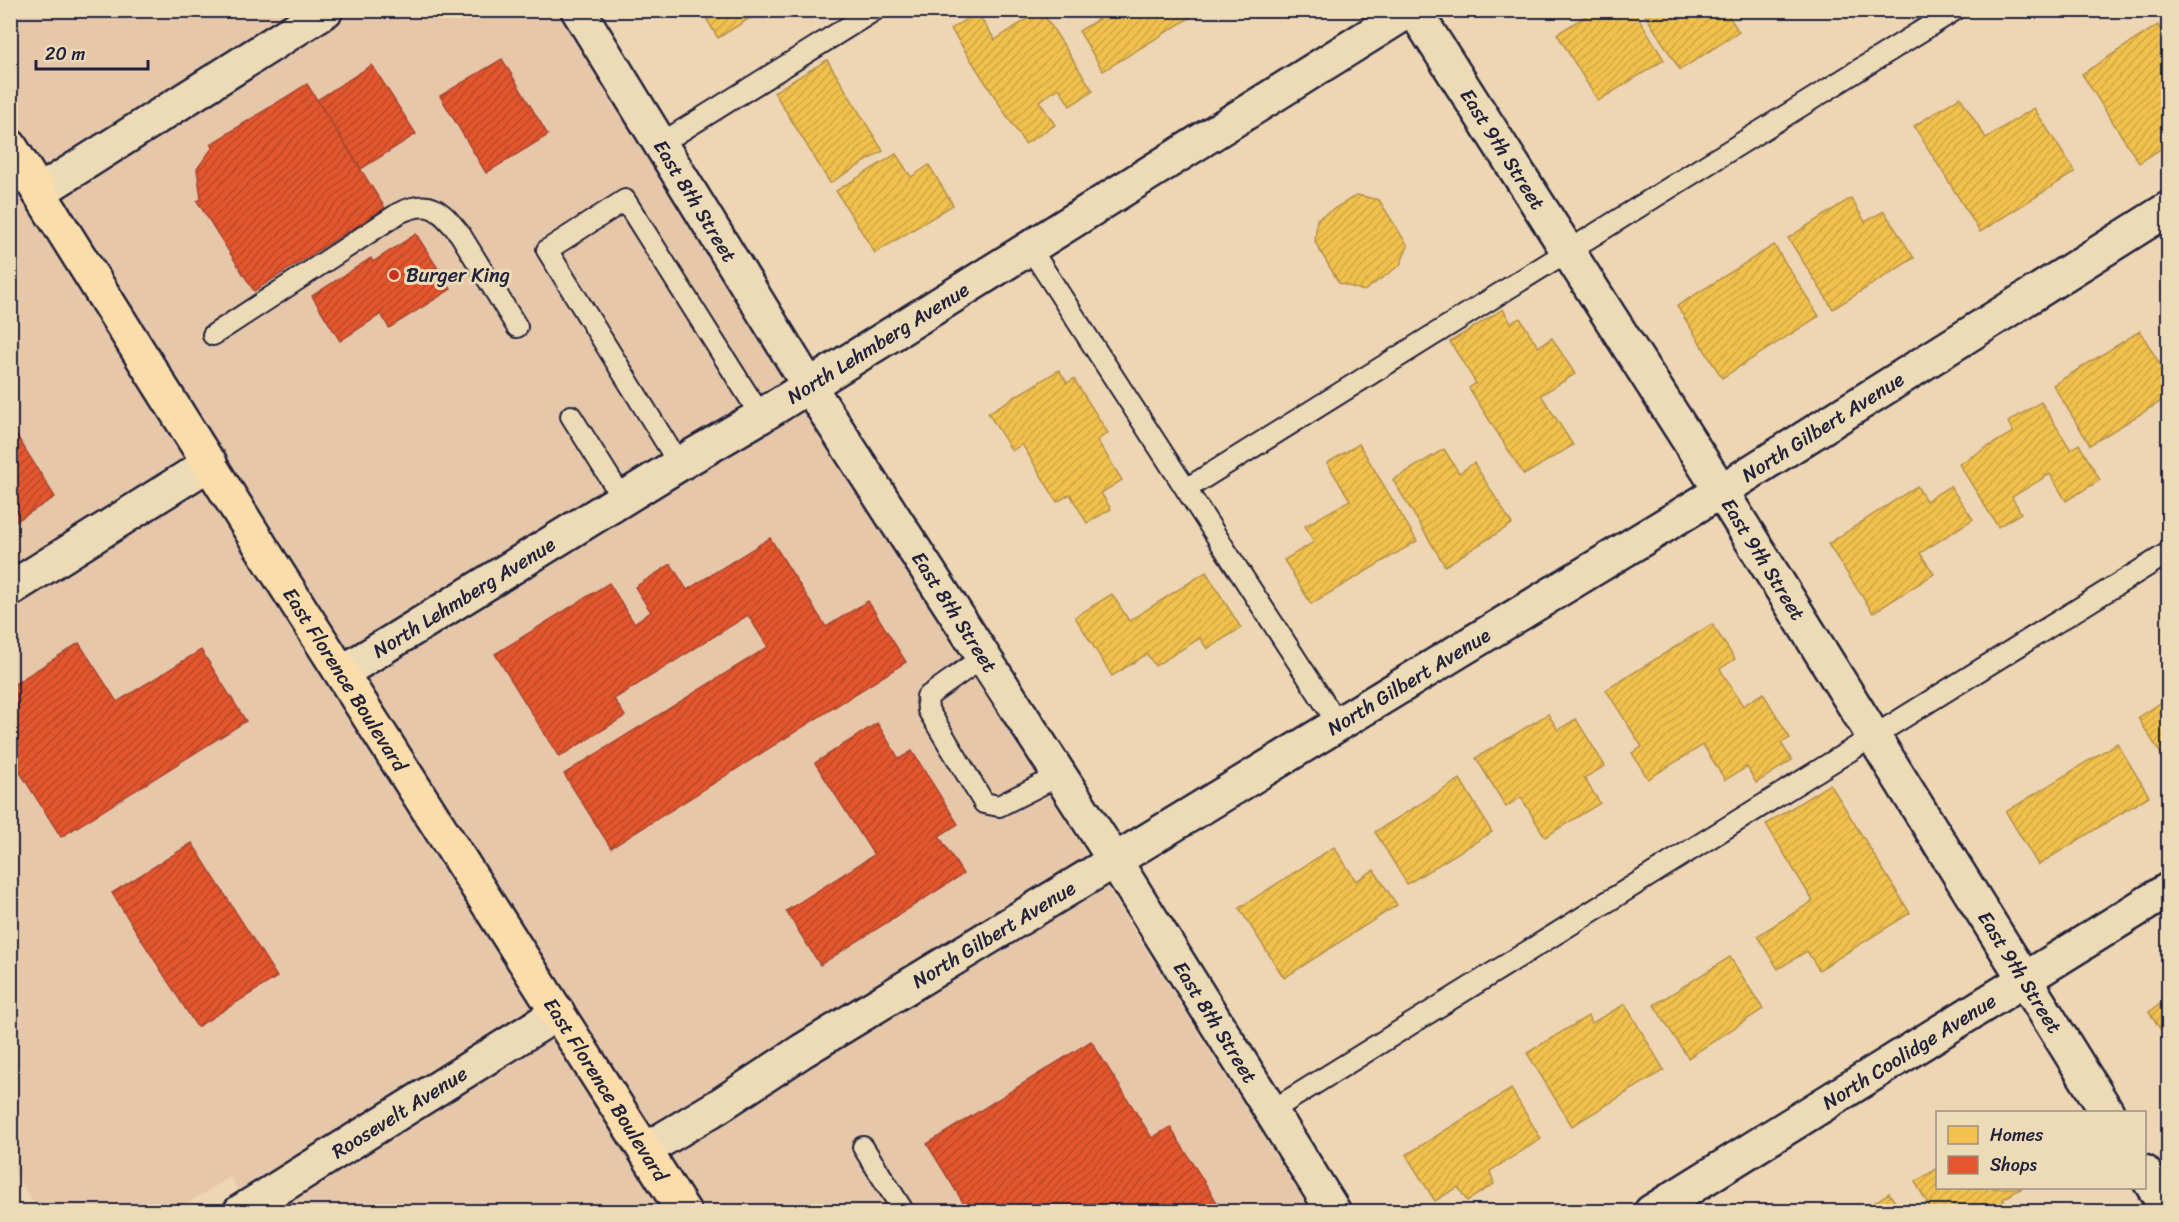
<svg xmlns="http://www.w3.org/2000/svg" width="2179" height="1222" font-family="Sriracha,sans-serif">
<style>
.built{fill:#e6c7aa}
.homes{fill:url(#homes-hatch);stroke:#b49148;stroke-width:1.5}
.shops{fill:url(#shops-hatch);stroke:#aa4732;stroke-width:1.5}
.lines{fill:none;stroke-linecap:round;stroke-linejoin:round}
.lane-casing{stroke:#22223b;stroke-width:24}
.street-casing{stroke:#22223b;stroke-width:38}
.primary-casing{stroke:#22223b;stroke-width:38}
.lane{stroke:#eddbb8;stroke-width:20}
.street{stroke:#eddbb8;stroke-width:33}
.primary{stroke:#fbddab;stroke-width:33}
.poi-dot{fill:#c8321e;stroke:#eddbb8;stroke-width:2}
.labels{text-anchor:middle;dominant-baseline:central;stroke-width:6;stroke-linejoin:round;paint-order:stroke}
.street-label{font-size:20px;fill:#22223b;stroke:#eddbb8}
.poi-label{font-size:20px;fill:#22223b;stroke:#eddbb8;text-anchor:start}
</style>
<defs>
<pattern id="homes-hatch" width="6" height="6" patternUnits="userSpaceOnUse" patternTransform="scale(1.5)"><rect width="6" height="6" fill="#f2c14e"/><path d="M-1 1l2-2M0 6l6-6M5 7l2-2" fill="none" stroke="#cfa645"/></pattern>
<pattern id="shops-hatch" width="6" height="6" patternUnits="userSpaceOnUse" patternTransform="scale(1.5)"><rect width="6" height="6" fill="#e4572e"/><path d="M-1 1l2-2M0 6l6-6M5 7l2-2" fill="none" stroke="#b84828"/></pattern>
</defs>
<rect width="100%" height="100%" fill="#eed5b4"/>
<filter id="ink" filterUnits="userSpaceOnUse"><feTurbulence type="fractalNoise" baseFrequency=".0167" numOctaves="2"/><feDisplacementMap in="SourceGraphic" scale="12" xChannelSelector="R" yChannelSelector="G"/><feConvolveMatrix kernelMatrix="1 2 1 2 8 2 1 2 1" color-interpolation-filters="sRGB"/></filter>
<g filter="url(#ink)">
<path class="built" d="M 383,10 L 557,10 L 1310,1211 L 251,1212 L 230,1177 L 175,1211 L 39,1212 L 11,1166 L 11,11 Z"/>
<g class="homes">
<path d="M 701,10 L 763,10 L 718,38 Z"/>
<path d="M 1041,10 L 1093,91 L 1070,106 L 1059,88 L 1039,101 L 1055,125 L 1025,144 L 951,29 L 977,12 L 995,40 Z"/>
<path d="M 1097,10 L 1188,10 L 1191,17 L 1103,71 L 1079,31 L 1102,17 Z"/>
<path d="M 1595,10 L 1634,10 L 1664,60 L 1598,101 L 1557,34 Z"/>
<path d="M 1642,10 L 1725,10 L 1739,32 L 1680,70 Z"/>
<path d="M 2158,25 L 2168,41 L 2168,144 L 2139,163 L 2082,74 Z"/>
<path d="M 827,60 L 883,151 L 830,183 L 774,92 Z"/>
<path d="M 1960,97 L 1986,138 L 2034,108 L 2075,172 L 1980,232 L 1914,126 Z"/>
<path d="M 896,154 L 911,177 L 929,165 L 953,205 L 875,253 L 836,191 Z"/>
<path d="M 1357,195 L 1379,200 L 1408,246 L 1400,265 L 1364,291 L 1339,283 L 1315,242 L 1317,219 Z"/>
<path d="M 1851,198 L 1865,222 L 1884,211 L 1914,258 L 1833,309 L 1788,238 Z"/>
<path d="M 1774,245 L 1819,316 L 1722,378 L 1677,306 Z"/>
<path d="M 1503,309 L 1511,323 L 1520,318 L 1538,347 L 1552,338 L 1575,374 L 1541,395 L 1573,445 L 1524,475 L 1469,388 L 1476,383 L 1450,342 Z"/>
<path d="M 2140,331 L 2168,378 L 2168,397 L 2090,445 L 2053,385 Z"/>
<path d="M 1059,370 L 1067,383 L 1074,379 L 1108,433 L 1097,440 L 1122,480 L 1101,493 L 1111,509 L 1087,523 L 1070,494 L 1057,502 L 1022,444 L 1012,451 L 988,413 Z"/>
<path d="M 2041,402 L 2071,450 L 2079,444 L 2100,480 L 2066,501 L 2050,474 L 2012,497 L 2021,513 L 1998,527 L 1959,464 L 2013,432 L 2008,422 Z"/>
<path d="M 1359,444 L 1417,541 L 1311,604 L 1284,560 L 1314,542 L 1305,526 L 1350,500 L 1327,463 Z"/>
<path d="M 1444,449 L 1459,473 L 1474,463 L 1512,524 L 1445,566 L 1393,480 Z"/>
<path d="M 1917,486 L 1926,501 L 1950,486 L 1973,519 L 1920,553 L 1934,574 L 1873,613 L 1828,544 Z"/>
<path d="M 1206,572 L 1241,628 L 1207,649 L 1200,638 L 1155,666 L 1147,654 L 1112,676 L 1075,617 L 1112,594 L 1129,621 Z"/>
<path d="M 1712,624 L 1735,659 L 1720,669 L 1743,706 L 1763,693 L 1790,738 L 1781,743 L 1792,760 L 1756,783 L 1747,767 L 1725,780 L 1703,745 L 1648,779 L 1632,753 L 1642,747 L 1606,690 Z"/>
<path d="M 2168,698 L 2168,765 L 2138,718 Z"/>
<path d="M 1548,714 L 1558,730 L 1576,719 L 1605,766 L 1584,778 L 1600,803 L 1545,837 L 1521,797 L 1506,807 L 1476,758 Z"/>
<path d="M 2117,743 L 2149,796 L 2038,865 L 2006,812 Z"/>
<path d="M 1460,779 L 1492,832 L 1407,884 L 1375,832 Z"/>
<path d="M 1830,784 L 1910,913 L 1819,970 L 1807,951 L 1778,969 L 1757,936 L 1813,901 L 1766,824 Z"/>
<path d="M 1334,847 L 1356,881 L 1374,870 L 1397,905 L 1284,978 L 1239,908 Z"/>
<path d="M 1730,957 L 1763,1009 L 1688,1058 L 1654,1005 Z"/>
<path d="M 2168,999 L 2168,1041 L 2149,1012 Z"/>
<path d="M 1625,1004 L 1664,1070 L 1572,1126 L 1527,1053 L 1588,1016 L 1592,1023 Z"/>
<path d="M 1511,1089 L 1541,1139 L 1490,1171 L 1494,1184 L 1467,1201 L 1458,1187 L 1435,1201 L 1406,1155 Z"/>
<path d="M 1938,1168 L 1938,1188 L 2022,1188 L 2003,1199 L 2010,1212 L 1933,1212 L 1915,1182 Z"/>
<path d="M 1889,1193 L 1901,1212 L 1860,1212 Z"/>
</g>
<g class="shops">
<path d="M 502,59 L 548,135 L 486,173 L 440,96 Z"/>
<path d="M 372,65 L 416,134 L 361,169 L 317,100 Z"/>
<path d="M 307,84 L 385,208 L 254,291 L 197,201 L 201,199 L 197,169 L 213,147 L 211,144 Z"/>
<path d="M 416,234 L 451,289 L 389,328 L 381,314 L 340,341 L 312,296 L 371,258 L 373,262 Z"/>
<path d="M 10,425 L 55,497 L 13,523 L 10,520 Z"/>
<path d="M 770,538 L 826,627 L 868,601 L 906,662 L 611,848 L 564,774 L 768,647 L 748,615 L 614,699 L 625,716 L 559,757 L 495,654 L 609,583 L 634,623 L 651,612 L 635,587 L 671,564 L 687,590 Z"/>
<path d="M 79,643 L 117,702 L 201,650 L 246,721 L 61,837 L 16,766 L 19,764 L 10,750 L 10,687 Z"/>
<path d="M 877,723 L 899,759 L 912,751 L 958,824 L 939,836 L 963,874 L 820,965 L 786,911 L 874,855 L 815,763 Z"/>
<path d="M 192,843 L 277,977 L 197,1027 L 112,893 Z"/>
<path d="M 1091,1041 L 1152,1138 L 1170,1127 L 1223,1212 L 969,1212 L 927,1144 Z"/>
</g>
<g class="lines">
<g class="lane-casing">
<g id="lane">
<path d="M 660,144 L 875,10"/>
<path d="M 1030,248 L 1338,724"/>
<path d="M 213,335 L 399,213 C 431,198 440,210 460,234 L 517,327"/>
<path d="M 571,416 L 623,499"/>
<path d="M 679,464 L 547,250 L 625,200 L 761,416"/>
<path d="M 1186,489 L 1955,10"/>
<path d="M 983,657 L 927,697 L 928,710 L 984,803 L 999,806 L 1060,775"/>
<path d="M 1271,1111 L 2168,553"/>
<path d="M 863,1147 L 904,1212"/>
</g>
</g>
<g class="street-casing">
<g id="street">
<path id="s1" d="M 578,10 L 809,386 L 1115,861 L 1334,1212"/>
<path id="s2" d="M 1414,10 L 1721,491 L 2107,1112"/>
<path d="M 39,192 L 326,10"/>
<path d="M 10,589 L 210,463"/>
<path id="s3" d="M 343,672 L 679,464 L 761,416 L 1410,10"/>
<path id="s4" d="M 645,1150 L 717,1107 L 802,1051 L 1721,491 L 2168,209"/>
<path d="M 2144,1172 L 2168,1210"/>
<path id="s5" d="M 240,1212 L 558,1013"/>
<path id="s6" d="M 1651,1212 L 2168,890"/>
</g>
</g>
<g class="primary-casing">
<g id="primary">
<path id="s7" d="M 10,146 L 265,553 L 684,1212"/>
</g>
</g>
<use href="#lane" class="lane"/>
<use href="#street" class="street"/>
<use href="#primary" class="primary"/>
</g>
</g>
<circle class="poi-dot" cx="394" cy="275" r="6"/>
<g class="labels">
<g class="street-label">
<text stroke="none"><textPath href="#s2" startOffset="165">East 9th Street</textPath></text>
<text stroke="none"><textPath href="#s1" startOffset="224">East 8th Street</textPath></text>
<text stroke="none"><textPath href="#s3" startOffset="628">North Lehmberg Avenue</textPath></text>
<text stroke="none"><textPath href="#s4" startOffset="1382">North Gilbert Avenue</textPath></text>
<text stroke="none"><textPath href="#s2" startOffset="651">East 9th Street</textPath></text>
<text stroke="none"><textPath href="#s3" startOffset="142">North Lehmberg Avenue</textPath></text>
<text stroke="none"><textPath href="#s1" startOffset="710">East 8th Street</textPath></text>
<text stroke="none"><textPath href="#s7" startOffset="630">East Florence Boulevard</textPath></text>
<text stroke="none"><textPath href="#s4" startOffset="896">North Gilbert Avenue</textPath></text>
<text stroke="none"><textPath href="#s4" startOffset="410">North Gilbert Avenue</textPath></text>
<text stroke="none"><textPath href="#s2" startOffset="1137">East 9th Street</textPath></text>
<text stroke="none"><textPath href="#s1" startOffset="1196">East 8th Street</textPath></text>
<text stroke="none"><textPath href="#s6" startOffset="304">North Coolidge Avenue</textPath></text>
<text stroke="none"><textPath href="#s7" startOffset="1116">East Florence Boulevard</textPath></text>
<text stroke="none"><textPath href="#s5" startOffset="188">Roosevelt Avenue</textPath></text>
</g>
<g class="poi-label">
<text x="406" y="275">Burger King</text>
</g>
</g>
<rect width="2179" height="1222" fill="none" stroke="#eddbb8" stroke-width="36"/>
<rect x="18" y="18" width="2143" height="1186" fill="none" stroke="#22223b" stroke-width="2" filter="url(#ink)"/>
<rect x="1936" y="1111" width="210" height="78" fill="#eddbb8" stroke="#9c9186" stroke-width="1.5"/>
<rect x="1948" y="1126" width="30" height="18" fill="#f2c14e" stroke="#9c9186" stroke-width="1.5"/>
<text x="1990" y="1141" font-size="18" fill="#22223b">Homes</text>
<rect x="1948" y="1156" width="30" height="18" fill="#e4572e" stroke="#9c9186" stroke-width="1.5"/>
<text x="1990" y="1171" font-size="18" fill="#22223b">Shops</text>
<path d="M36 60v9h112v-9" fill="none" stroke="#22223b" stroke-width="3"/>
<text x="45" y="60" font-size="18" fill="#22223b" stroke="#eddbb8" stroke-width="4.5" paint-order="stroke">20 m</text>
</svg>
